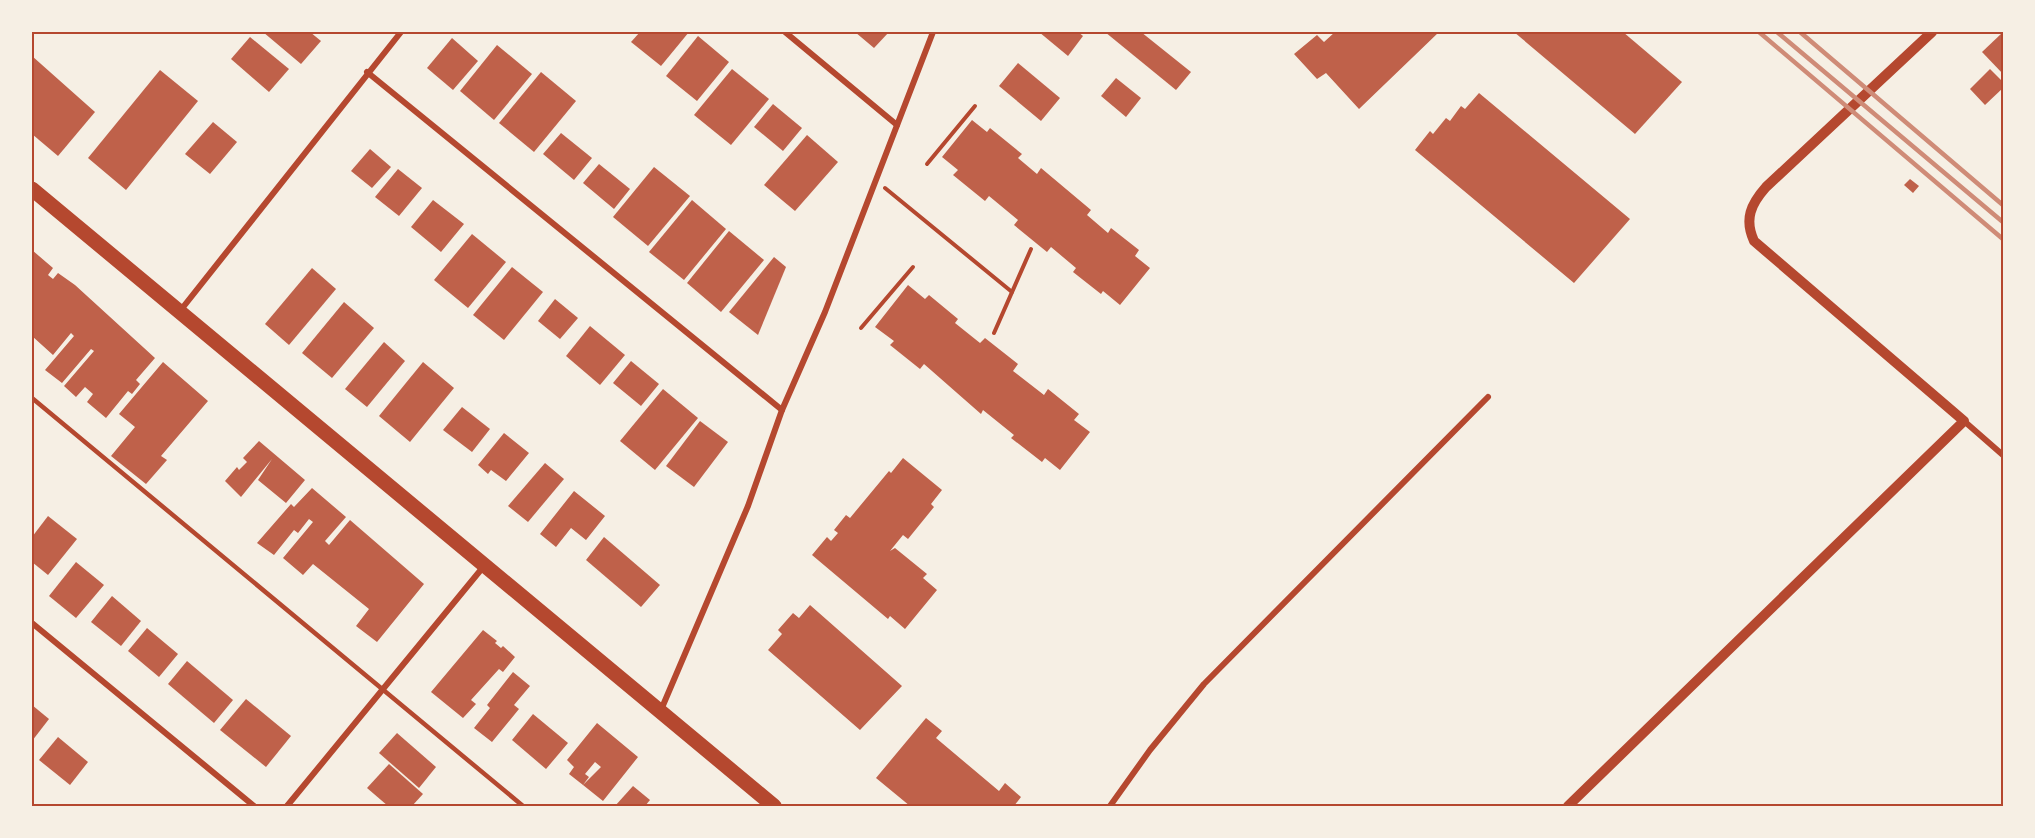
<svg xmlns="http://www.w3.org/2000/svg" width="2035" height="838" font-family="Figtree,sans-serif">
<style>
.building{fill:#bf614a}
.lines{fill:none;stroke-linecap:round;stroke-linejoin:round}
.path{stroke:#b5482f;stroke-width:4}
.service{stroke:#b5482f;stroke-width:4.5}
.minor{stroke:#b5482f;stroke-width:6}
.tertiary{stroke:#b5482f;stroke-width:10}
.primary{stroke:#b5482f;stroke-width:15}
.rail{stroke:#cf8b77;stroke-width:4.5}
.neatline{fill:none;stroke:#b5482f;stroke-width:2}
</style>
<rect width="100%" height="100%" fill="#f6efe4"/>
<g class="building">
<path d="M 263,32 L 310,32 L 321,41 L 301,64 Z"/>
<path d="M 640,32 L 689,32 L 661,66 L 631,42 Z"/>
<path d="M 855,32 L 889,32 L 874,48 Z"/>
<path d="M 1039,32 L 1078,32 L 1083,36 L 1068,56 Z"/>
<path d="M 1105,32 L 1141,32 L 1191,72 L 1176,90 Z"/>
<path d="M 1335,32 L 1439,32 L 1359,109 L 1326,73 L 1317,79 L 1294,54 L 1317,35 L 1324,42 Z"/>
<path d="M 1514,32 L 1623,32 L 1682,82 L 1635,134 Z"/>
<path d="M 2002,33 L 2004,34 L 2004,75 L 1982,52 Z"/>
<path d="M 698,36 L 729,62 L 697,101 L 666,76 Z"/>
<path d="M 250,37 L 289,69 L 269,92 L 231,59 Z"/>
<path d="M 452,38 L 478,61 L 453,90 L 427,68 Z"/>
<path d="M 497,45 L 532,74 L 494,120 L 460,91 Z"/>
<path d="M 32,56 L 95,112 L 58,156 L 32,134 Z"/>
<path d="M 1018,63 L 1060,98 L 1041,121 L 999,86 Z"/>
<path d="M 732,69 L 769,99 L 731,145 L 694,115 Z"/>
<path d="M 1990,69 L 2004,83 L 2004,87 L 1985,105 L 1970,89 Z"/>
<path d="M 160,70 L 198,101 L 126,190 L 88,158 Z"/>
<path d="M 541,72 L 576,101 L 534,152 L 499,123 Z"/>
<path d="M 1116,78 L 1141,98 L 1126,117 L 1101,96 Z"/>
<path d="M 1479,93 L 1630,219 L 1574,283 L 1415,150 L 1430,131 L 1433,134 L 1446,118 L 1450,121 L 1461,106 L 1465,109 Z"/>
<path d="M 773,104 L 802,128 L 783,151 L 754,127 Z"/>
<path d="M 972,120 L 987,132 L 990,128 L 1022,154 L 1018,158 L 1037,174 L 1041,168 L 1091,210 L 1087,215 L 1108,233 L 1111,228 L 1139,250 L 1135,256 L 1150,268 L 1120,305 L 1103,291 L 1101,294 L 1073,272 L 1076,268 L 1051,247 L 1047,252 L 1014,225 L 1018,220 L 989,196 L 985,201 L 953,175 L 958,170 L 942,157 Z"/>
<path d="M 213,122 L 237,142 L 210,174 L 185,154 Z"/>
<path d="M 561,133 L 592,158 L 574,180 L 543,154 Z"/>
<path d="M 807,135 L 838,162 L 795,211 L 764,185 Z"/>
<path d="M 370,149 L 391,167 L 372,188 L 351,171 Z"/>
<path d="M 599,164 L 630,189 L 614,209 L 583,183 Z"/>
<path d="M 654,167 L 690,196 L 648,246 L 613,217 Z"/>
<path d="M 398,169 L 422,188 L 399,216 L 375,197 Z"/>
<path d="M 1910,179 L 1919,186 L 1913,193 L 1904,185 Z"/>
<path d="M 433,200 L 464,224 L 441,252 L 411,227 Z"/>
<path d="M 692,200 L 726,229 L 684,280 L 649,252 Z"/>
<path d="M 729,231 L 764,260 L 721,312 L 687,283 Z"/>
<path d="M 472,234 L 506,262 L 468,308 L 434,280 Z"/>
<path d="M 32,250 L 53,268 L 48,275 L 53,279 L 58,273 L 75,285 L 155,358 L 136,380 L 140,384 L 132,394 L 128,391 L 106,418 L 87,402 L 93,394 L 85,387 L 76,397 L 64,386 L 94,351 L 91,349 L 62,383 L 45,370 L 74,336 L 71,333 L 53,355 L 32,336 Z"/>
<path d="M 774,257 L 786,267 L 758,335 L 729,312 Z"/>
<path d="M 512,267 L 543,292 L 504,340 L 473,315 Z"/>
<path d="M 312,268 L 336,289 L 289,345 L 265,324 Z"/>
<path d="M 908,285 L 925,299 L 929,295 L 958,319 L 955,323 L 980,343 L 985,338 L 1018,364 L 1013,371 L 1044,395 L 1048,389 L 1079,414 L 1074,420 L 1090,432 L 1060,470 L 1045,458 L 1042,462 L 1011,438 L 1014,435 L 983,410 L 981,414 L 924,364 L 920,369 L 890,345 L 894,341 L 875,327 Z"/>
<path d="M 555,299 L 578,318 L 560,339 L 538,321 Z"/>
<path d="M 344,302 L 374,328 L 332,378 L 302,353 Z"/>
<path d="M 590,326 L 625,355 L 600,385 L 566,356 Z"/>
<path d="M 384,342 L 405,361 L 367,407 L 345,389 Z"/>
<path d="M 631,361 L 659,384 L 641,406 L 613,383 Z"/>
<path d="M 163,362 L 208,401 L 161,456 L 167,460 L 146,484 L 111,456 L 135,427 L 119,414 Z"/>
<path d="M 423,362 L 454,388 L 410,442 L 379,416 Z"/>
<path d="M 663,389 L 698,418 L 655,470 L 620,441 Z"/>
<path d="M 462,407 L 490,429 L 472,452 L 443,430 Z"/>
<path d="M 700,421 L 728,442 L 694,487 L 666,466 Z"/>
<path d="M 504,433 L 529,453 L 506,481 L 491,470 L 488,474 L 478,465 Z"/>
<path d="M 259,441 L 305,480 L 286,503 L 258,480 L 272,459 L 241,497 L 225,481 L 237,467 L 239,470 L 247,462 L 243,458 Z"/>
<path d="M 903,458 L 942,490 L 931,504 L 934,507 L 908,539 L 903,535 L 890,551 L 895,548 L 927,574 L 923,578 L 937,590 L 905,629 L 890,616 L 888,619 L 812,555 L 827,537 L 831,541 L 838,533 L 834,530 L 846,515 L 850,518 L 889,471 L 891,473 Z"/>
<path d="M 545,463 L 564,479 L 528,522 L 508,506 Z"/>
<path d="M 312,488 L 346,517 L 325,541 L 329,545 L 350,520 L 424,584 L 377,642 L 356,626 L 369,609 L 313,564 L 303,575 L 283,558 L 313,522 L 309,519 L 298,533 L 294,530 L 274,555 L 257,543 L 291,504 L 294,507 Z"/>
<path d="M 574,491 L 605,516 L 586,540 L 571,528 L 556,547 L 540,534 Z"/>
<path d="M 48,516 L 77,539 L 48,575 L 32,562 L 32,537 Z"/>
<path d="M 604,537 L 660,585 L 641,607 L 586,560 Z"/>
<path d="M 76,562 L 104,585 L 76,618 L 49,596 Z"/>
<path d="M 112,596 L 141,621 L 121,646 L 91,622 Z"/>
<path d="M 810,605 L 902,686 L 860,730 L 768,650 L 782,634 L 778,630 L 793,613 L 799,618 Z"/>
<path d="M 147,628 L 178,654 L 159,677 L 128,651 Z"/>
<path d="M 483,630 L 497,641 L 495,643 L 501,648 L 503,646 L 515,657 L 503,672 L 499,669 L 471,700 L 476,704 L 463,718 L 431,692 Z"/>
<path d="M 187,661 L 233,700 L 214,723 L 168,684 Z"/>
<path d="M 513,672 L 530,686 L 514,705 L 519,709 L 492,742 L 474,728 L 490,708 L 487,705 Z"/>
<path d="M 246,699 L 291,736 L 266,767 L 220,730 Z"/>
<path d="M 32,705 L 49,719 L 32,741 Z"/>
<path d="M 533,714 L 568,743 L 546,769 L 512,740 Z"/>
<path d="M 926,718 L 942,731 L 936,738 L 999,791 L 1005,783 L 1021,797 L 1014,806 L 910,806 L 876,778 Z"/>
<path d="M 597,723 L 638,757 L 603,801 L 583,785 L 601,767 L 595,762 L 585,774 L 589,777 L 583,785 L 569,774 L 574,767 L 567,760 Z"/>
<path d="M 397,733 L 436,767 L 419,788 L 379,753 Z"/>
<path d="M 58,737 L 88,762 L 70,785 L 39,760 Z"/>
<path d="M 389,764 L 423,794 L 412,806 L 388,806 L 367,788 Z"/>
<path d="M 633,786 L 650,800 L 645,806 L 615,806 Z"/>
</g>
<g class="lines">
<g class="path">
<path d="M 927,164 L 975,106"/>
<path d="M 885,188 L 1012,292"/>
<path d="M 861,328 L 913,267"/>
<path d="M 994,333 L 1031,249"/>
</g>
<path class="service" d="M 32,398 L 523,806"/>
<g class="minor">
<path d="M 785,32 L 897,125"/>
<path d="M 367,72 L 782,410"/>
<path d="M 180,311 L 401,32"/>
<path d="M 1964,421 L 2004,456"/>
<path d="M 32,623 L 254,806"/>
<path d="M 661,710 L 748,506 L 782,410 L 825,312 L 933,32"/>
<path d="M 287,806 L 484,566"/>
<path d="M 1110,806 L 1150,750 L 1204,684 L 1488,397"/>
</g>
<path class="tertiary" d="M 1568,806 L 1964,421 L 1754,241 C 1744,219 1751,204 1766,187 L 1932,32"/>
<path class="primary" d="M 32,189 L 774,806"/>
<g class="rail">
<path d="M 1759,32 L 2004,240"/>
<path d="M 1777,32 L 2004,223"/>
<path d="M 1800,32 L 2004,206"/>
</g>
</g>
<rect width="2035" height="838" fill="none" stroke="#f6efe4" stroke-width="66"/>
<rect x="33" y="33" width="1969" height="772" class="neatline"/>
</svg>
